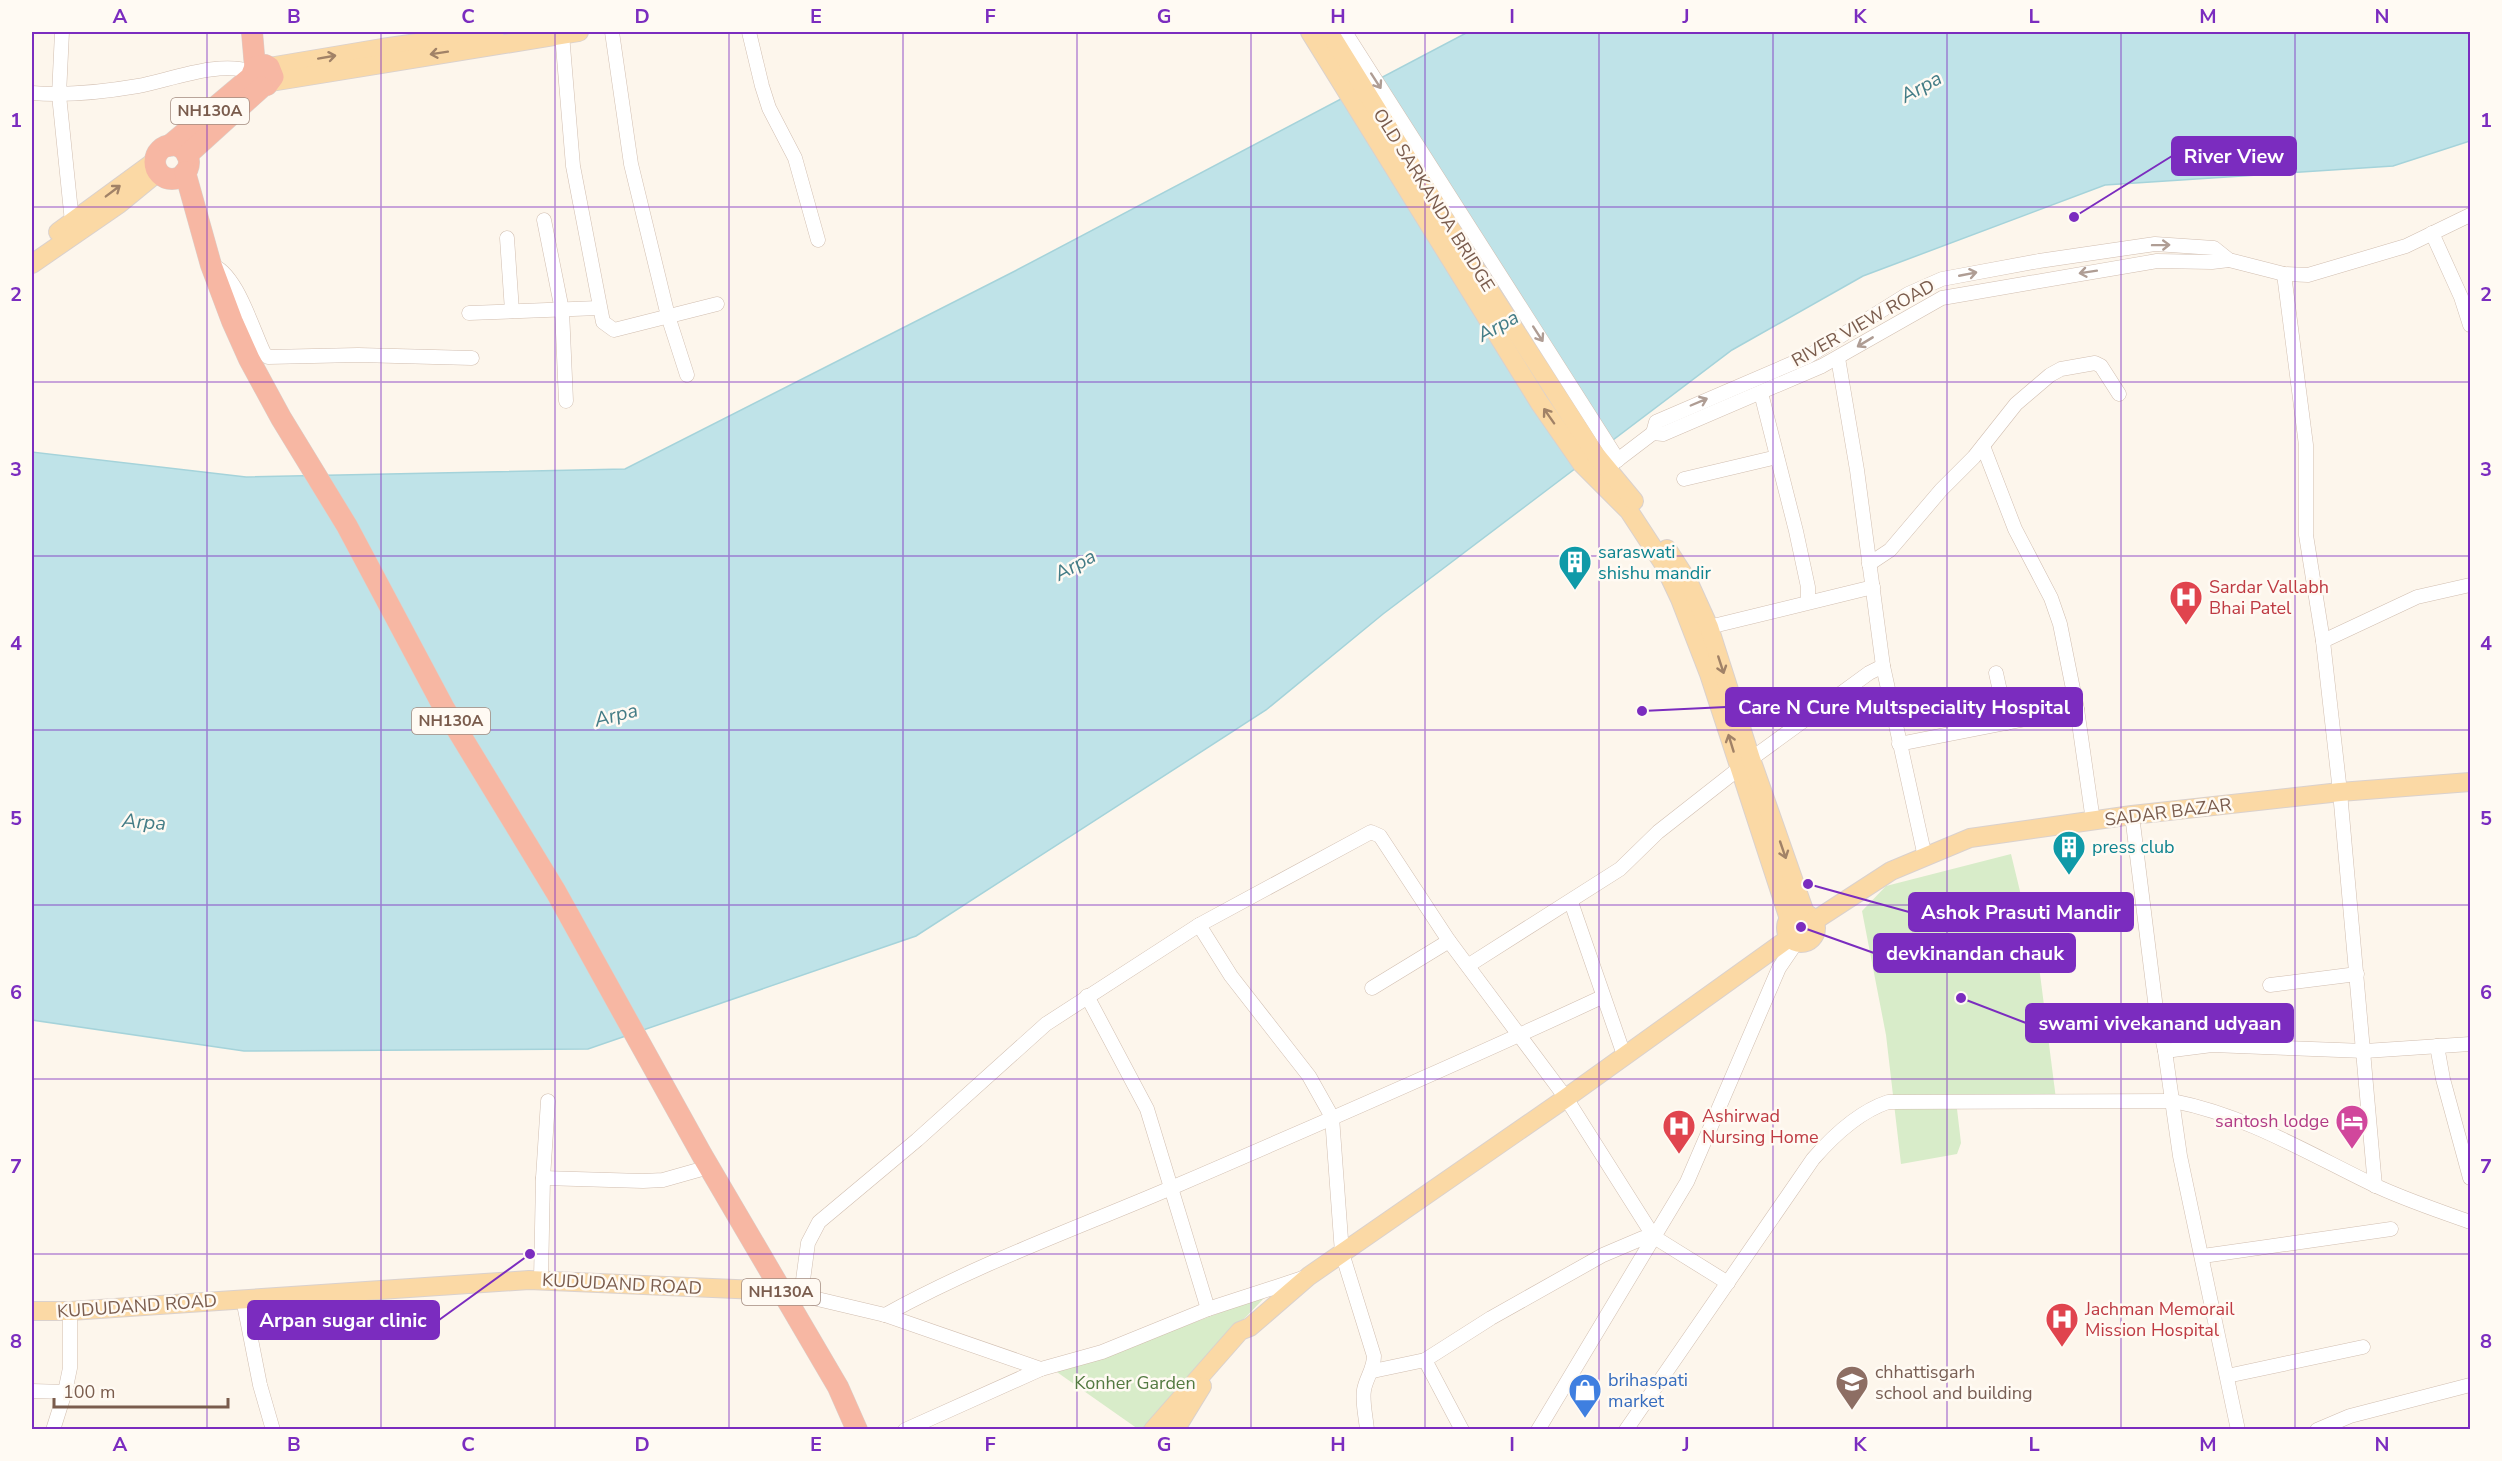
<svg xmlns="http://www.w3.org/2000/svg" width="2502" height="1461" font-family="'Nunito Sans',sans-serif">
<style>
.green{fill:#d8ecc9}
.water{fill:#bfe3e8;stroke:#a5d3da;stroke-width:1.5}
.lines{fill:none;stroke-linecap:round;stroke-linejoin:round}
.minor-casing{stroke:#d1beb0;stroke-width:15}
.major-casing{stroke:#dad1cd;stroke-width:20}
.highway-casing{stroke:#dad1cd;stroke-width:22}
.minor{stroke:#fff;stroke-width:14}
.major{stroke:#fbd9a5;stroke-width:18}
.highway{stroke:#f7b7a3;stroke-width:21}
.oneway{stroke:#a18267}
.oneway2{stroke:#af9d94}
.grid{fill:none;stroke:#7b2cbf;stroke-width:1.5;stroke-opacity:0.55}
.labels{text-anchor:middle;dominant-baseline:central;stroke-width:5;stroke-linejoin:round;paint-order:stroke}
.shield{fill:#fffaf3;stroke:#a28b7f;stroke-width:1.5}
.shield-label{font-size:16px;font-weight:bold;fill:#7a5c4d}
.street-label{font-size:18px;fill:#7a5c4d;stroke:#fffaf3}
.culture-label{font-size:18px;fill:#0d838f;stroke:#fffaf3;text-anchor:start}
.health-label{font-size:18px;fill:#be3a42;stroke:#fffaf3;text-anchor:start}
.hotel-label{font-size:18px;fill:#b23c85;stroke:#fffaf3;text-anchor:end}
.education-label{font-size:18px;fill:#785e54;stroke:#fffaf3;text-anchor:start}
.shop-label{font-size:18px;fill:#366cbe;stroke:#fffaf3;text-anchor:start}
.park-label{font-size:18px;fill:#537a41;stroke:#fffaf3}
.water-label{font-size:20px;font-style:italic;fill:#437c86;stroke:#fffaf3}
.leader{fill:none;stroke:#7b2cbf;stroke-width:2}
.callout-dot{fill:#7b2cbf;stroke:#fffaf3;stroke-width:2}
.callout{fill:#7b2cbf;stroke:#7b2cbf;stroke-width:2}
.callout-label{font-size:20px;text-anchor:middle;font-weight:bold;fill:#fff}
.neatline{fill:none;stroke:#7b2cbf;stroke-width:2}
.grid-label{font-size:20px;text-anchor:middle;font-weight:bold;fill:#7b2cbf}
</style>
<rect width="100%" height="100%" fill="#fdf6ec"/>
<g class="green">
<path d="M 2011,854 L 2040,974 L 2056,1099 L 1957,1109 L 1961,1143 L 1957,1154 L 1901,1164 L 1886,1035 L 1862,911 L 1886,886 Z"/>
<path d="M 1267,1295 L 1195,1370 L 1142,1429 L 1138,1429 L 1054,1370 L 1137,1344 Z"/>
</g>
<path class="water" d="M 1468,32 L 2470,32 L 2470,141 L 2393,166 L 2105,185 L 1863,276 L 1732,350 L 1383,614 L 1266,710 L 916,936 L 588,1049 L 244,1051 L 32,1020 L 32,452 L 246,477 L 625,469 L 1015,271 Z"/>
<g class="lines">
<g class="minor-casing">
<g id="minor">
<path d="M 62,32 L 59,95 L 72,222"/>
<path d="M 612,32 L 631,164 L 668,316 L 687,375"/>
<path d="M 749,32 L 762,86 L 769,108 L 795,158 L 818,240"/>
<path d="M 1345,32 L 1618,460"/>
<path d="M 562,34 L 573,166 L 603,322 L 614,330 L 717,304"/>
<path d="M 32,93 C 67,96 103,92 138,86 C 170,80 220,60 251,72"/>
<path d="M 544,220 L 562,310 L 566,401"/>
<path d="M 2432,233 L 2461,297 L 2470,325"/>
<path d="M 507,238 L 512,311"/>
<path d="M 211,265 C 236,271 253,331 264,353 L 268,357 L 358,355 L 472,358"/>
<path d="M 2284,274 L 2306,445 L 2306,535 L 2323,641 L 2340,792 L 2375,1186"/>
<path d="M 469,313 L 599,308"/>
<path d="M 1838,358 L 1857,470 L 1883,666 L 1925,857"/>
<path d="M 1761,393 L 1796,531 L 1808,587 L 1808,602"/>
<path d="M 1653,433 L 1663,434 L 1822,366 L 1942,298 L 2157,261 L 2212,262 L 2229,260"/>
<path d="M 1983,446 L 2015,529 L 2051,598 L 2060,624 L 2077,709 L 2093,821"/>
<path d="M 1607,468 L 1653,433 L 1656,422 L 1807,357 L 1908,294 L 1942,279 L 2039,261 L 2155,244 L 2214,248 L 2229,260 L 2284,274 L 2308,275 L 2406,246 L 2470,215"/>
<path d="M 1684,479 L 1777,457"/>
<path d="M 1869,564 L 1890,550 L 1941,490 L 1974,457 L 2016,404 L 2050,375 L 2061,369 L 2095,363 L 2101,366 L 2119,394"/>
<path d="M 1709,627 L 1873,587"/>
<path d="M 2323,641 L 2417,597 L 2470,585"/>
<path d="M 1996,673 L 2007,723"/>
<path d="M 1899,744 L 2077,709"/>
<path d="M 2132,815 L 2156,1009 L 2165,1051 L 2180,1156 L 2238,1430"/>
<path d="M 1571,902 L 1624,1055"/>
<path d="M 1199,925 L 1231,976 L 1309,1076 L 1332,1117 L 1342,1253 L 1374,1356 C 1374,1369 1366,1378 1364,1390 C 1362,1402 1366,1417 1367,1430"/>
<path d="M 1469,965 L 1620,869 L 1658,832 L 1751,759 L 1869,673 L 1883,666"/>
<path d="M 2270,985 L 2357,974"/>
<path d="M 1372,988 L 1449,941"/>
<path d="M 1087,996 L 1147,1109 L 1208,1309"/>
<path d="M 2437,1046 L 2443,1079 L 2470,1178"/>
<path d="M 2165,1051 L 2212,1045 L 2365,1051 L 2470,1044"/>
<path d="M 543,1178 L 643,1181 L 663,1180 L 709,1167"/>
<path d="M 2203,1256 L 2391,1229"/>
<path d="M 541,1280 L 543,1178 L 548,1101"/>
<path d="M 792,1293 L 885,1315 L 1041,1369 L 1102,1352 L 1208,1309 L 1303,1278"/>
<path d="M 801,1295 L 808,1243 L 819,1222 L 917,1140 L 1046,1024 L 1199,925 L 1371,832 L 1380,836 L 1449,941 L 1566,1098 L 1654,1237 L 1728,1283"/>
<path d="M 243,1299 L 260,1385 L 273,1430"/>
<path d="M 885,1315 C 977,1264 1075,1229 1171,1188 C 1315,1126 1460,1063 1602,997"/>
<path d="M 1425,1360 L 1462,1430"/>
<path d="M 1373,1371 L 1425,1360 L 1491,1318 L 1603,1255 L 1643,1238 L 1654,1237"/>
<path d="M 2227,1376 L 2363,1347"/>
<path d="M 32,1391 L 65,1392"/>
<path d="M 53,1430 L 65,1392 L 70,1368 L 70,1311"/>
<path d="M 905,1430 L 1041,1369"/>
<path d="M 1538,1430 L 1687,1182 L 1779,968 L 1796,943"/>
<path d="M 1626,1430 L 1813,1159 C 1833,1136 1858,1112 1888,1102 L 2173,1101 C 2245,1115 2306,1152 2372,1184 C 2403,1199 2437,1210 2470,1222"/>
<path d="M 2317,1430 L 2350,1416 L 2470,1385"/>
</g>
</g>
<g class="major-casing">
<g id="major">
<path d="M 1310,32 L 1539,402 L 1582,464 L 1629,511 L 1663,563 L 1680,599 L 1709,674 L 1789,919"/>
<path d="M 1329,32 L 1475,268 L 1595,454 L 1634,501"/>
<path d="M 269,67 L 382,48 L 495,32"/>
<path d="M 271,82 L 579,32"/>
<path d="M 58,232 L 155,161"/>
<path d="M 32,264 L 119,204 L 158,172"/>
<path d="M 1667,549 L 1689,583 L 1709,627 L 1751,759 L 1805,913"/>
<circle cx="1801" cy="928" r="15"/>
<path d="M 1814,921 L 1891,871 L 1970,838 L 2132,815 L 2340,792 L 2470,782"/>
<path d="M 32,1311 L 70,1311 L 529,1280 L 781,1291"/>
<path d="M 1153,1430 L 1240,1331 L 1250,1327 L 1309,1276 L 1566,1098 L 1789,938"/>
<path d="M 1175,1430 L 1202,1386"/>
</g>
</g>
<g class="highway-casing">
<g id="highway">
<path d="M 252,32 L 255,67"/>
<circle cx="172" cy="162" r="17"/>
<path d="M 169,146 L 251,77 L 255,67 L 265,65 L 269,67 L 273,77 L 267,85 L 257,85 L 251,77"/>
<path d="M 187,155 L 262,87"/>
<path d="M 185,172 L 211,265 L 232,321 L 249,359 L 281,418 L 347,526 L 444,708 L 556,892 L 702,1155 L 838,1387 L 857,1430"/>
</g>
</g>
<use href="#minor" class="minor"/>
<use href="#major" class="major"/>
<use href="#highway" class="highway"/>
</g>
<defs><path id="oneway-shaft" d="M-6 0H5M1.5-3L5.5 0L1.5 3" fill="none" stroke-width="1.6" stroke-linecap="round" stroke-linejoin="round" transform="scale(1.5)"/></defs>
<g class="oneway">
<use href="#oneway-shaft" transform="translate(439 53) rotate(171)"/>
<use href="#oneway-shaft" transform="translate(327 57) rotate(-10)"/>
<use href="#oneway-shaft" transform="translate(113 191) rotate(-37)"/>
<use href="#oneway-shaft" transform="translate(1549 416) rotate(-125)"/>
<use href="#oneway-shaft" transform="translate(1721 665) rotate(72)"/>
<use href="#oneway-shaft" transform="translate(1731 743) rotate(-107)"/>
<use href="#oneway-shaft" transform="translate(1783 850) rotate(71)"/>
</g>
<g class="oneway2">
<use href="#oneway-shaft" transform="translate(1376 81) rotate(57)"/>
<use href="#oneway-shaft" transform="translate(2161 245) rotate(-1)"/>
<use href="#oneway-shaft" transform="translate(2088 272) rotate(171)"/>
<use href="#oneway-shaft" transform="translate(1968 274) rotate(-11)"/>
<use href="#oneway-shaft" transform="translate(1538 334) rotate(57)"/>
<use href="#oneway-shaft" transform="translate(1865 342) rotate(149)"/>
<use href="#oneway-shaft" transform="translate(1699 402) rotate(-23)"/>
</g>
<path class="grid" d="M 207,32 L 207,1430M 381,32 L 381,1430M 555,32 L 555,1430M 729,32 L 729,1430M 903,32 L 903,1430M 1077,32 L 1077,1430M 1251,32 L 1251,1430M 1425,32 L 1425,1430M 1599,32 L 1599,1430M 1773,32 L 1773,1430M 1947,32 L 1947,1430M 2121,32 L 2121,1430M 2295,32 L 2295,1430M 32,207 L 2470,207M 32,382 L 2470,382M 32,556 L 2470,556M 32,730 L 2470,730M 32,905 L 2470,905M 32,1079 L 2470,1079M 32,1254 L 2470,1254"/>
<defs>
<g id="building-pin" transform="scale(1.725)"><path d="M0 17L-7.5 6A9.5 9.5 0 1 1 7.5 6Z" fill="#0f9aa8" stroke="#fffaf3"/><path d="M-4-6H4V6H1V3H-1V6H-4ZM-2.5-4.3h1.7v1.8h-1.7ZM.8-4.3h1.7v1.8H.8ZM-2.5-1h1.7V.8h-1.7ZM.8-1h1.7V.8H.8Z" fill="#fff"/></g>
<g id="hospital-pin" transform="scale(1.725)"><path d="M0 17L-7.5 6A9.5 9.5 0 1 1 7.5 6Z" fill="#e0444e" stroke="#fffaf3"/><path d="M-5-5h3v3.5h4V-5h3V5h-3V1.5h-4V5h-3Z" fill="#fff"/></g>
<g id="hotel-pin" transform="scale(1.725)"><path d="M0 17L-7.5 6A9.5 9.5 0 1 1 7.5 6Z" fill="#d1479c" stroke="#fffaf3"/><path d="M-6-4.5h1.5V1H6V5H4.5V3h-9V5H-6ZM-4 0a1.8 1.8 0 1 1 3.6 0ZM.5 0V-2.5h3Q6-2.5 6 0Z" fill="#fff"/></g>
<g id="school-pin" transform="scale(1.725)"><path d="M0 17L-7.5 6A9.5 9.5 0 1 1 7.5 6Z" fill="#8d6e63" stroke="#fffaf3"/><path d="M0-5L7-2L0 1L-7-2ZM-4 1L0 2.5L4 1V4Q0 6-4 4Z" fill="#fff"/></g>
<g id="shop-pin" transform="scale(1.725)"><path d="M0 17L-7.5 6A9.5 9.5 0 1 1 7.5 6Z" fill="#3f7fe0" stroke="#fffaf3"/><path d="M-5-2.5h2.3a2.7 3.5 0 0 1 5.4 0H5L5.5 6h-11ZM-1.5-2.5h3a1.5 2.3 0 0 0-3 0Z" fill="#fff"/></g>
</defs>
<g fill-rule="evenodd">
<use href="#building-pin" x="1575" y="562"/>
<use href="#hospital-pin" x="2186" y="597"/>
<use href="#building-pin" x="2069" y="847"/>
<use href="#hotel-pin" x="2352" y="1121"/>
<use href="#hospital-pin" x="1679" y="1126"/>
<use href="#hospital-pin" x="2062" y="1319"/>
<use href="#school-pin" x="1852" y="1382"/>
<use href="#shop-pin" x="1585" y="1390"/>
</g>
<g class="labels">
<g class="shield">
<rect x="171" y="98" width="78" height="26" rx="4.5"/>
<rect x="412" y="708" width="78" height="26" rx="4.5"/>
<rect x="742" y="1279" width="78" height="26" rx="4.5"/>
</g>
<g class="shield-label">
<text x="210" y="111">NH130A</text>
<text x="451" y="721">NH130A</text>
<text x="781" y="1292">NH130A</text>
</g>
<g class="street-label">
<text transform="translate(1434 200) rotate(58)">OLD SARKANDA BRIDGE</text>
<text transform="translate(1863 323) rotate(-29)">RIVER VIEW ROAD</text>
<text transform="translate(2168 812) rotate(-7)">SADAR BAZAR</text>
<text transform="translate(622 1284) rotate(3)">KUDUDAND ROAD</text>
<text transform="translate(137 1306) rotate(-4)">KUDUDAND ROAD</text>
</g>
<g class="culture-label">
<text x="1598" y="552">saraswati<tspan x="1598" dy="21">shishu mandir</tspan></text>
<text x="2092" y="847">press club</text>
</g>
<g class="health-label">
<text x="2209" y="587">Sardar Vallabh<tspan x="2209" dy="21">Bhai Patel</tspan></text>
<text x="1702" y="1116">Ashirwad<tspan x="1702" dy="21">Nursing Home</tspan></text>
<text x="2085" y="1309">Jachman Memorail<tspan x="2085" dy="21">Mission Hospital</tspan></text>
</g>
<g class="hotel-label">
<text x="2329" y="1121">santosh lodge</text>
</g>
<g class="education-label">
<text x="1875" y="1372">chhattisgarh<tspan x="1875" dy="21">school and building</tspan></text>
</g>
<g class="shop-label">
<text x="1608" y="1380">brihaspati<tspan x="1608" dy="21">market</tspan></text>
</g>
<g class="park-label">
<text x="1135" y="1383">Konher Garden</text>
</g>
<g class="water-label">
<text transform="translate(1921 87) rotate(-29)">Arpa</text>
<text transform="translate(1498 326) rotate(-29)">Arpa</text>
<text transform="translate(1075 565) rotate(-29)">Arpa</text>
<text transform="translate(616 715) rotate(-14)">Arpa</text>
<text transform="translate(144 822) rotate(4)">Arpa</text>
</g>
</g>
<path class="leader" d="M2074 217L2172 156M1642 711L1726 707M1808 884L1909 912M1801 927L1874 953M1961 998L2026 1023M530 1254L439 1320"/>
<g class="callout-dot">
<circle cx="2074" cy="217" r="6"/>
<circle cx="1642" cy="711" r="6"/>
<circle cx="1808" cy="884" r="6"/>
<circle cx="1801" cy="927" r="6"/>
<circle cx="1961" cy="998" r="6"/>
<circle cx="530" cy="1254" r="6"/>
</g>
<g class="callout">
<rect x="2172" y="137" width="124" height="38" rx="6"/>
<rect x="1726" y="688" width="356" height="38" rx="6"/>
<rect x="1909" y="893" width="224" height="38" rx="6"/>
<rect x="1874" y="934" width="201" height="38" rx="6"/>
<rect x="2026" y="1004" width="267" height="38" rx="6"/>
<rect x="248" y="1301" width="191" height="38" rx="6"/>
</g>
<g class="callout-label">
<text x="2234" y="163">River View</text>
<text x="1904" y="714">Care N Cure Multspeciality Hospital</text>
<text x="2021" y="919">Ashok Prasuti Mandir</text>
<text x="1975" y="960">devkinandan chauk</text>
<text x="2160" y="1030">swami vivekanand udyaan</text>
<text x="343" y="1327">Arpan sugar clinic</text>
</g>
<rect width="2502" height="1461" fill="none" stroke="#fffaf3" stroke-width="66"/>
<path d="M54 1398v9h174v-9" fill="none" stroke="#7a5c4d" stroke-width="3"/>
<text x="63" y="1398" font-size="18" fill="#7a5c4d" stroke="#fffaf3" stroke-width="4.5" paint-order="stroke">100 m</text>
<rect x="33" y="33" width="2436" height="1395" class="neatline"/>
<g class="grid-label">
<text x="120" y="23">A</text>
<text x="294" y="23">B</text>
<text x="468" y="23">C</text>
<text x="642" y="23">D</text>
<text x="816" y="23">E</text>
<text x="990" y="23">F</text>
<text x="1164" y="23">G</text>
<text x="1338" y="23">H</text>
<text x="1512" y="23">I</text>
<text x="1686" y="23">J</text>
<text x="1860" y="23">K</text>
<text x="2034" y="23">L</text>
<text x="2208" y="23">M</text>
<text x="2382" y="23">N</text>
<text x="16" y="127">1</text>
<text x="2486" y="127">1</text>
<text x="16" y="301">2</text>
<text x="2486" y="301">2</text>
<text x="16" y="476">3</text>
<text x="2486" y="476">3</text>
<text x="16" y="650">4</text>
<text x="2486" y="650">4</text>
<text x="16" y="825">5</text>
<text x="2486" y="825">5</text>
<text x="16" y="999">6</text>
<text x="2486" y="999">6</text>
<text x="16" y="1173">7</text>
<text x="2486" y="1173">7</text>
<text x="16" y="1348">8</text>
<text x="2486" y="1348">8</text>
<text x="120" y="1451">A</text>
<text x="294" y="1451">B</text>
<text x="468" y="1451">C</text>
<text x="642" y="1451">D</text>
<text x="816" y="1451">E</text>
<text x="990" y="1451">F</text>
<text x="1164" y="1451">G</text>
<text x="1338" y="1451">H</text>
<text x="1512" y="1451">I</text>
<text x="1686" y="1451">J</text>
<text x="1860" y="1451">K</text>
<text x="2034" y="1451">L</text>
<text x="2208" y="1451">M</text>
<text x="2382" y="1451">N</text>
</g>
</svg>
